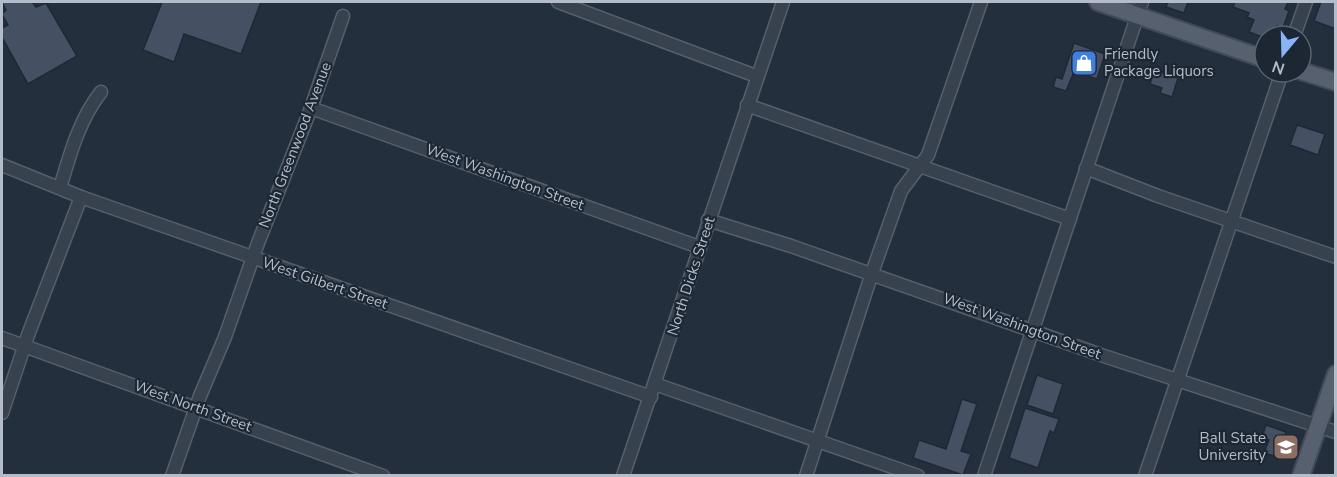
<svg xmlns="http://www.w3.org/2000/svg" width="1337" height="477" font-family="'Nunito Sans',sans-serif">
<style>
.building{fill:#455162;stroke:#1f2835;stroke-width:1.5}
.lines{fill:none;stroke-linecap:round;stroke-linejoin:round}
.minor-casing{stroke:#565f6c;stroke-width:15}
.major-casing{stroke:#414a57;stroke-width:20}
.minor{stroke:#38414e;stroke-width:12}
.major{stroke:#56606e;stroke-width:16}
.labels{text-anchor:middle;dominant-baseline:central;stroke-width:4.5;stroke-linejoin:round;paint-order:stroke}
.poi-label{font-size:15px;fill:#b4bcc9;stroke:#1d2633;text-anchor:start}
.street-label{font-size:15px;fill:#b4bcc9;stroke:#1d2633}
</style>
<rect width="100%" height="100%" fill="#242f3e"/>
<g class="building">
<path d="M 2,2 L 32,2 L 36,7 L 46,3 L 77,56 L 28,84 L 2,37 L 2,28 L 8,25 L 2,14 L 6,10 Z"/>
<path d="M 162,2 L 261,2 L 241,54 L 184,34 L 174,62 L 143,50 Z"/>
<path d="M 1168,2 L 1188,2 L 1184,13 L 1166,7 Z"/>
<path d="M 1235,2 L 1288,2 L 1285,9 L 1289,11 L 1283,28 L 1277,26 L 1274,36 L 1265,36 L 1265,38 L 1249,32 L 1254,20 L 1247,17 L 1249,13 L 1233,7 Z"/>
<path d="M 1321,2 L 1336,2 L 1336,29 L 1314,21 Z"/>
<path d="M 1074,43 L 1105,54 L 1097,79 L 1074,72 L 1066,91 L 1053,87 L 1056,77 L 1062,79 Z"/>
<path d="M 1154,70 L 1178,78 L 1172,97 L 1160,93 L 1162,88 L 1150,84 Z"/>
<path d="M 1297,125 L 1325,134 L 1318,155 L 1290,145 Z"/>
<path d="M 1037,375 L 1063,384 L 1053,414 L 1027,405 Z"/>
<path d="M 962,399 L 977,404 L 961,451 L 971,454 L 963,475 L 913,458 L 919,440 L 946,449 Z"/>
<path d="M 1025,408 L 1059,419 L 1054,433 L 1050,431 L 1038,468 L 1009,458 Z"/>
<path d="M 1266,425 L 1286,432 L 1278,457 L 1264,453 L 1269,440 L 1262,437 Z"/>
</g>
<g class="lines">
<g class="minor-casing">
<g id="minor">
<path d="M 558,2 L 756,76"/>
<path d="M 1294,36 L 1306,2"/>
<path d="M 747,105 L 1070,219"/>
<path d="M 311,108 L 699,247"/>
<path d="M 2,165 L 81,197 L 651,397"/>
<path d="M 1086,168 L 1158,196 L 1336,257"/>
<path d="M 60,188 C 70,154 79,120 101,92"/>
<path d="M 708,220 L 791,246 L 1104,356 L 1336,432"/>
<path d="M 2,338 L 383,476"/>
<path d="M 655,384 L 918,476"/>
<path d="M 2,413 L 28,335 L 81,197"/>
<path d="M 172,476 L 200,396 L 225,337 L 258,243 L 311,108 L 343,16"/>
<path d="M 623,476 L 783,2"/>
<path d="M 806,476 L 872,273 L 901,191 L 928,155 L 981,2"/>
<path d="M 984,476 L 1142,2"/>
<path d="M 1145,476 L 1282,72"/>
</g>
</g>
<g class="major-casing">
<g id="major">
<path d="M 1098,2 L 1265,59"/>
<path d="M 1301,71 L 1336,82"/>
<path d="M 1301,476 L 1336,374"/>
</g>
</g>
<use href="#minor" class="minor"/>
<use href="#major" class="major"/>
</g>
<defs>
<g id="shop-square" transform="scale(1.35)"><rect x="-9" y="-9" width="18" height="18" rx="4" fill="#3f7fe0" stroke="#1d2633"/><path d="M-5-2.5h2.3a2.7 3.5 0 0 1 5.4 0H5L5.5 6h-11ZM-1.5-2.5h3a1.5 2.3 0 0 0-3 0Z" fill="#fff"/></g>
<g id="university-square" transform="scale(1.35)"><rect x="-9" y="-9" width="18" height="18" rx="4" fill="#8d6e63" stroke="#1d2633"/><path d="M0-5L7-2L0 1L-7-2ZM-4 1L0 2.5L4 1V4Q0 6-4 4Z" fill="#fff"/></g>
</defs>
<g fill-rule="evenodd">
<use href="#shop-square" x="1084" y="63"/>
<use href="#university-square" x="1286" y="447"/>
</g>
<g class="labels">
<g class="poi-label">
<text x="1104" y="54">Friendly<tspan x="1104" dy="17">Package Liquors</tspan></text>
<text x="1266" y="438" text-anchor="end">Ball State<tspan x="1266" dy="17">University</tspan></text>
</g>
<g class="street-label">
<text transform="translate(295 145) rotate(-69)">North Greenwood Avenue</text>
<text transform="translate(505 177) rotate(20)">West Washington Street</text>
<text transform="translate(691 276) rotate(-72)">North Dicks Street</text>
<text transform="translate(325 283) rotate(19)">West Gilbert Street</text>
<text transform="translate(1022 326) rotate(20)">West Washington Street</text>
<text transform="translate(193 406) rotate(20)">West North Street</text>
</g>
</g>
<rect width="1337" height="477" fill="none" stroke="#b4bcc9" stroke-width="6"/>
<g transform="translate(1283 54) rotate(199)"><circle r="28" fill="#1d2633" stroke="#59626f" stroke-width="1.5"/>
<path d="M0-4.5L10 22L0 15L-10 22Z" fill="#8ab4f8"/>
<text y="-9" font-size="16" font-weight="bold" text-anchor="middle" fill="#b4bcc9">N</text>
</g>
</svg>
